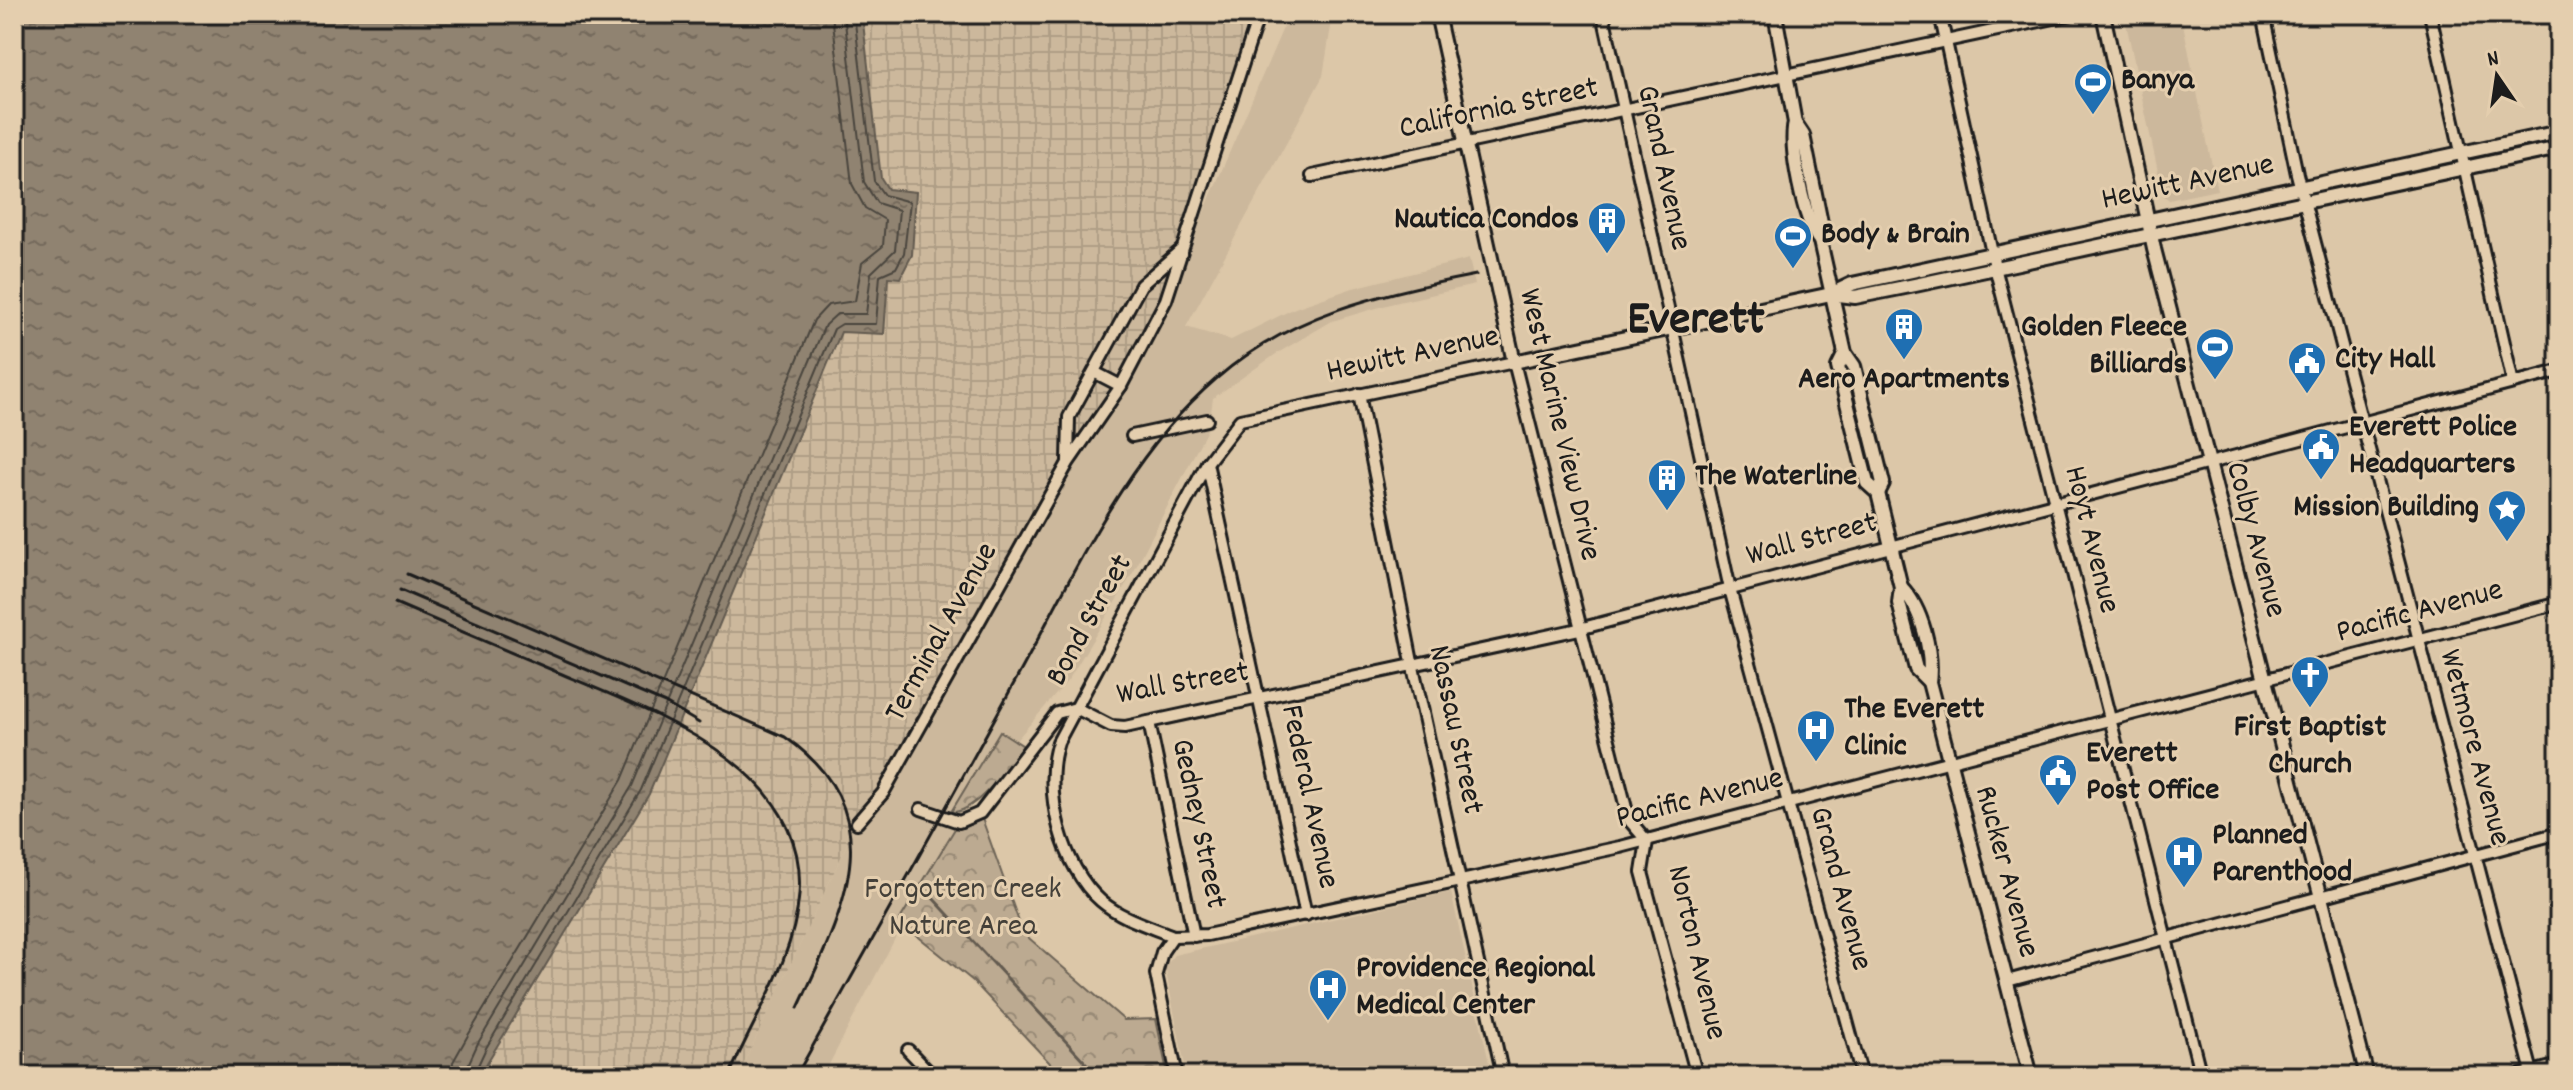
<svg xmlns="http://www.w3.org/2000/svg" width="2573" height="1090" font-family="Dekko,sans-serif">
<style>
.built{fill:#ccb89c}
.industrial{fill:url(#industrial-grid)}
.forest{fill:url(#forest-crowns);stroke:#6c6356;stroke-width:2}
.water{fill:url(#water-ripples);stroke:#625a4f;stroke-width:2}
.lines{fill:none;stroke-linecap:round;stroke-linejoin:round}
.shore{stroke:#4a453e;stroke-width:2}
.stream{stroke:#625a4f;stroke-width:3}
.minor-casing{stroke:#1c1c1c;stroke-width:16}
.major-casing{stroke:#1c1c1c;stroke-width:18}
.minor{stroke:#e4ceae;stroke-width:10}
.major{stroke:#e4ceae;stroke-width:12}
.rail{stroke:#1c1c1c;stroke-width:3}
.labels{text-anchor:middle;dominant-baseline:central;stroke-width:6;stroke-linejoin:round;paint-order:stroke}
.poi-label{font-size:32px;font-weight:bold;fill:#1c1c1c;stroke:#e4ceae;text-anchor:start}
.street-label{font-size:32px;fill:#1c1c1c;stroke:#e4ceae}
.park-label{font-size:32px;fill:#444039;stroke:#e4ceae}
.town-label{font-size:48px;font-weight:bold;fill:#1c1c1c;stroke:#e4ceae}
</style>
<defs>
<pattern id="industrial-grid" width="8" height="8" patternUnits="userSpaceOnUse" patternTransform="scale(2)"><rect width="8" height="8" fill="#ccb89c"/><path d="M0 4h8M4 0v8" fill="none" stroke="#af9e86"/></pattern>
<pattern id="forest-crowns" width="20" height="18" patternUnits="userSpaceOnUse" patternTransform="scale(2)"><rect width="20" height="18" fill="#bcaa91"/><path d="M2 6a3 3 0 1 1 6 0M12 15a3 3 0 1 1 6 0" fill="none" stroke="#988a76"/></pattern>
<pattern id="water-ripples" width="26" height="14" patternUnits="userSpaceOnUse" patternTransform="scale(2)"><rect width="26" height="14" fill="#908371"/><path d="M2 4q2-2 4 0t4 0M15 11q2-2 4 0t4 0" fill="none" stroke="#756a5c"/></pattern>
</defs>
<rect width="100%" height="100%" fill="#dcc7a8"/>
<filter id="ink" filterUnits="userSpaceOnUse"><feTurbulence type="fractalNoise" baseFrequency=".0125" numOctaves="2"/><feDisplacementMap in="SourceGraphic" scale="16" xChannelSelector="R" yChannelSelector="G"/><feConvolveMatrix kernelMatrix="1 2 1 2 8 2 1 2 1" color-interpolation-filters="sRGB"/></filter>
<g filter="url(#ink)">
<g class="built">
<path d="M 1289,14 L 1333,14 L 1323,76 L 1186,327 L 1231,340 L 1295,308 L 1353,288 L 1469,259 L 1475,285 L 1394,303 L 1332,321 L 1276,354 L 1213,398 L 1209,426 L 1134,571 L 1069,679 L 995,765 L 922,887 L 823,1076 L 738,1076 L 857,823 L 1166,300 Z"/>
<path d="M 2124,14 L 2181,14 L 2217,190 L 2169,200 L 2163,195 Z"/>
<path d="M 1451,892 L 1492,1076 L 1187,1076 L 1165,967 L 1174,955 Z"/>
</g>
<path class="industrial" d="M 862,14 L 1249,14 L 1166,300 L 1061,495 L 883,793 L 857,823 L 738,1076 L 479,1076 L 493,1052 L 506,252 L 900,278 L 888,189 L 882,179 L 867,82 Z"/>
<g class="forest">
<path d="M 1000,731 L 1025,747 C 1009,765 975,814 951,812 Z"/>
<path d="M 980,813 L 1023,933 L 1124,1020 L 1156,1019 L 1168,1076 L 1062,1076 L 973,981 L 899,921 L 959,822 Z"/>
</g>
<path class="water" d="M 14,14 L 862,14 L 881,178 L 888,189 L 916,192 L 912,255 L 900,278 L 888,277 L 884,334 L 841,332 L 649,794 L 479,1076 L 14,1076 Z"/>
<g class="lines">
<g class="shore">
<path d="M 451,1076 L 453,1062 L 467,1037 L 622,780 L 814,320 L 828,305 L 855,301 L 862,263 L 883,246 L 885,220 L 865,208 L 852,184 L 832,14"/>
<path d="M 463,1076 L 478,1043 L 632,786 L 825,325 L 837,314 L 866,314 L 871,273 L 895,250 L 899,210 L 877,203 L 864,182 L 844,14"/>
<path d="M 473,1076 L 486,1048 L 641,790 L 834,329 L 842,324 L 876,324 L 880,275 L 896,268 L 904,253 L 910,202 L 884,195 L 874,181 L 854,14"/>
</g>
<path class="stream" d="M 932,897 L 1098,1076"/>
<g class="minor-casing">
<g id="minor">
<path d="M 1603,14 L 1730,589 L 1862,1076"/>
<path d="M 1940,14 L 1995,267 L 2201,1076"/>
<path d="M 2263,14 L 2297,174 L 2533,1076"/>
<path d="M 2430,14 L 2513,383"/>
<path d="M 1312,176 L 2073,14"/>
<path d="M 1094,372 L 1121,386"/>
<path d="M 1359,394 L 1413,667 L 1503,1076"/>
<path d="M 1132,436 L 1207,420"/>
<path d="M 1068,461 L 1069,417 L 1141,285 L 1181,250"/>
<path d="M 1207,463 L 1306,915"/>
<path d="M 2555,538 L 2559,555"/>
<path d="M 1076,708 L 1111,726 L 1125,727 L 1579,629 L 2559,371"/>
<path d="M 1149,722 L 1194,936"/>
<path d="M 921,809 L 959,822 L 980,813 L 1057,713 L 1076,708"/>
<path d="M 857,823 L 883,793 L 1068,463 L 1121,386 L 1166,300 L 1259,14"/>
<path d="M 1647,841 L 1642,872 L 1697,1076"/>
<path d="M 1173,936 L 1207,935 L 1620,847 L 2559,603"/>
<path d="M 2007,981 L 2559,833"/>
<path d="M 908,1050 L 933,1076"/>
<path d="M 1177,1076 L 1156,974 L 1162,952 L 1173,936 C 1149,926 1122,919 1101,901 C 1062,867 1042,791 1058,742 L 1207,463 L 1240,420 L 1514,362 L 1629,820 L 1647,841"/>
<path d="M 2516,1076 L 2559,1065"/>
</g>
</g>
<g class="major-casing">
<g id="major">
<path d="M 1437,14 L 1514,362 L 1831,294 L 1852,284 L 2559,132"/>
<path d="M 1775,14 L 1795,123 L 1803,135 L 1822,228 L 1820,241 L 1845,353 L 1854,366 L 1883,483 L 1878,493"/>
<path d="M 2103,14 L 2154,249 L 2367,1076"/>
<path d="M 1795,123 C 1789,147 1804,222 1820,241"/>
<path d="M 1831,294 L 1855,297 L 1915,285 L 2559,148"/>
<path d="M 1845,353 L 1838,367 L 1867,483 L 1878,493 L 1901,587 L 1899,603 L 1916,669 L 1929,682"/>
<path d="M 1901,587 C 1922,608 1933,653 1929,682 L 2031,1076"/>
</g>
</g>
<use href="#minor" class="minor"/>
<use href="#major" class="major"/>
<g class="rail">
<path d="M 407,574 L 785,737 C 895,814 843,911 798,1008"/>
<path d="M 400,590 L 665,703 L 699,723"/>
<path d="M 395,603 C 449,626 503,649 557,672 C 651,712 810,766 799,895 C 794,960 754,1017 729,1076"/>
<path d="M 796,1076 C 869,946 942,816 1013,685 C 1072,579 1123,459 1216,379 C 1290,314 1382,293 1476,275"/>
</g>
</g>
</g>
<defs>
<g id="stadium-pin" transform="scale(2)"><path d="M0 17L-7.5 6A9.5 9.5 0 1 1 7.5 6Z" fill="#1f6fb2" stroke="#e4ceae"/><path d="M0-5a6.5 5 0 1 0 0 10a6.5 5 0 1 0 0-10ZM-3.5-1.8h7v3.6h-7Z" fill="#fff"/></g>
<g id="building-pin" transform="scale(2)"><path d="M0 17L-7.5 6A9.5 9.5 0 1 1 7.5 6Z" fill="#1f6fb2" stroke="#e4ceae"/><path d="M-4-6H4V6H1V3H-1V6H-4ZM-2.5-4.3h1.7v1.8h-1.7ZM.8-4.3h1.7v1.8H.8ZM-2.5-1h1.7V.8h-1.7ZM.8-1h1.7V.8H.8Z" fill="#fff"/></g>
<g id="civic-pin" transform="scale(2)"><path d="M0 17L-7.5 6A9.5 9.5 0 1 1 7.5 6Z" fill="#1f6fb2" stroke="#e4ceae"/><path d="M-.6-6.5H3V-4.5H.6V-3L4-1V1h2V6H-6V1h2V-1L-.6-3ZM-1.2 2.5V6h2.4V2.5Z" fill="#fff"/></g>
<g id="sight-pin" transform="scale(2)"><path d="M0 17L-7.5 6A9.5 9.5 0 1 1 7.5 6Z" fill="#1f6fb2" stroke="#e4ceae"/><path d="M0-6L1.8-2.2L6-1.7L2.9 1.2L3.7 5.4L0 3.3L-3.7 5.4L-2.9 1.2L-6-1.7L-1.8-2.2Z" fill="#fff"/></g>
<g id="church-pin" transform="scale(2)"><path d="M0 17L-7.5 6A9.5 9.5 0 1 1 7.5 6Z" fill="#1f6fb2" stroke="#e4ceae"/><path d="M-1.2-6h2.4v3.5h3.3v2.4h-3.3V6h-2.4V-.1h-3.3v-2.4h3.3Z" fill="#fff"/></g>
<g id="hospital-pin" transform="scale(2)"><path d="M0 17L-7.5 6A9.5 9.5 0 1 1 7.5 6Z" fill="#1f6fb2" stroke="#e4ceae"/><path d="M-5-5h3v3.5h4V-5h3V5h-3V1.5h-4V5h-3Z" fill="#fff"/></g>
</defs>
<g fill-rule="evenodd">
<use href="#stadium-pin" x="2093" y="82"/>
<use href="#building-pin" x="1607" y="221"/>
<use href="#stadium-pin" x="1793" y="236"/>
<use href="#building-pin" x="1904" y="327"/>
<use href="#stadium-pin" x="2215" y="347"/>
<use href="#civic-pin" x="2307" y="361"/>
<use href="#civic-pin" x="2321" y="447"/>
<use href="#building-pin" x="1667" y="478"/>
<use href="#sight-pin" x="2507" y="509"/>
<use href="#church-pin" x="2310" y="675"/>
<use href="#hospital-pin" x="1816" y="729"/>
<use href="#civic-pin" x="2058" y="773"/>
<use href="#hospital-pin" x="2184" y="855"/>
<use href="#hospital-pin" x="1328" y="988"/>
</g>
<g class="labels">
<g class="poi-label">
<text x="2121" y="82">Banya</text>
<text x="1579" y="221" text-anchor="end">Nautica Condos</text>
<text x="1821" y="236">Body &amp; Brain</text>
<text x="2187" y="329" text-anchor="end">Golden Fleece<tspan x="2187" dy="37">Billiards</tspan></text>
<text x="2335" y="361">City Hall</text>
<text x="1904" y="381" text-anchor="middle">Aero Apartments</text>
<text x="2349" y="429">Everett Police<tspan x="2349" dy="37">Headquarters</tspan></text>
<text x="1695" y="478">The Waterline</text>
<text x="2479" y="509" text-anchor="end">Mission Building</text>
<text x="1844" y="711">The Everett<tspan x="1844" dy="37">Clinic</tspan></text>
<text x="2310" y="729" text-anchor="middle">First Baptist<tspan x="2310" dy="37">Church</tspan></text>
<text x="2086" y="755">Everett<tspan x="2086" dy="37">Post Office</tspan></text>
<text x="2212" y="837">Planned<tspan x="2212" dy="37">Parenthood</tspan></text>
<text x="1356" y="970">Providence Regional<tspan x="1356" dy="37">Medical Center</tspan></text>
</g>
<g class="street-label">
<text transform="translate(1499 110) rotate(-12)">California Street</text>
<text transform="translate(1662 168) rotate(78)">Grand Avenue</text>
<text transform="translate(2188 184) rotate(-12)">Hewitt Avenue</text>
<text transform="translate(1413 356) rotate(-12)">Hewitt Avenue</text>
<text transform="translate(1558 425) rotate(77)">West Marine View Drive</text>
<text transform="translate(2090 540) rotate(76)">Hoyt Avenue</text>
<text transform="translate(2254 540) rotate(75)">Colby Avenue</text>
<text transform="translate(1812 541) rotate(-15)">Wall Street</text>
<text transform="translate(2420 613) rotate(-15)">Pacific Avenue</text>
<text transform="translate(1091 621) rotate(-61)">Bond Street</text>
<text transform="translate(943 633) rotate(-61)">Terminal Avenue</text>
<text transform="translate(1183 685) rotate(-10)">Wall Street</text>
<text transform="translate(1454 730) rotate(78)">Nassau Street</text>
<text transform="translate(2473 748) rotate(75)">Wetmore Avenue</text>
<text transform="translate(1308 797) rotate(78)">Federal Avenue</text>
<text transform="translate(1700 800) rotate(-14)">Pacific Avenue</text>
<text transform="translate(1197 824) rotate(78)">Gedney Street</text>
<text transform="translate(2005 872) rotate(75)">Rucker Avenue</text>
<text transform="translate(1839 889) rotate(75)">Grand Avenue</text>
<text transform="translate(1695 953) rotate(77)">Norton Avenue</text>
</g>
<g class="park-label">
<text x="963" y="891">Forgotten Creek<tspan x="963" dy="37">Nature Area</tspan></text>
</g>
<g class="town-label">
<text x="1696" y="322">Everett</text>
</g>
</g>
<rect width="2573" height="1090" fill="none" stroke="#e4ceae" stroke-width="48"/>
<rect x="24" y="24" width="2525" height="1042" fill="none" stroke="#1c1c1c" stroke-width="3" filter="url(#ink)"/>
<g transform="translate(2497 76) rotate(347)" stroke="#e4ceae" stroke-width="6" paint-order="stroke">
<path d="M0-6L14 30L0 20L-14 30Z" fill="#1c1c1c"/>
<text y="-12" font-size="22" font-weight="bold" text-anchor="middle" fill="#1c1c1c">N</text>
</g>
</svg>
